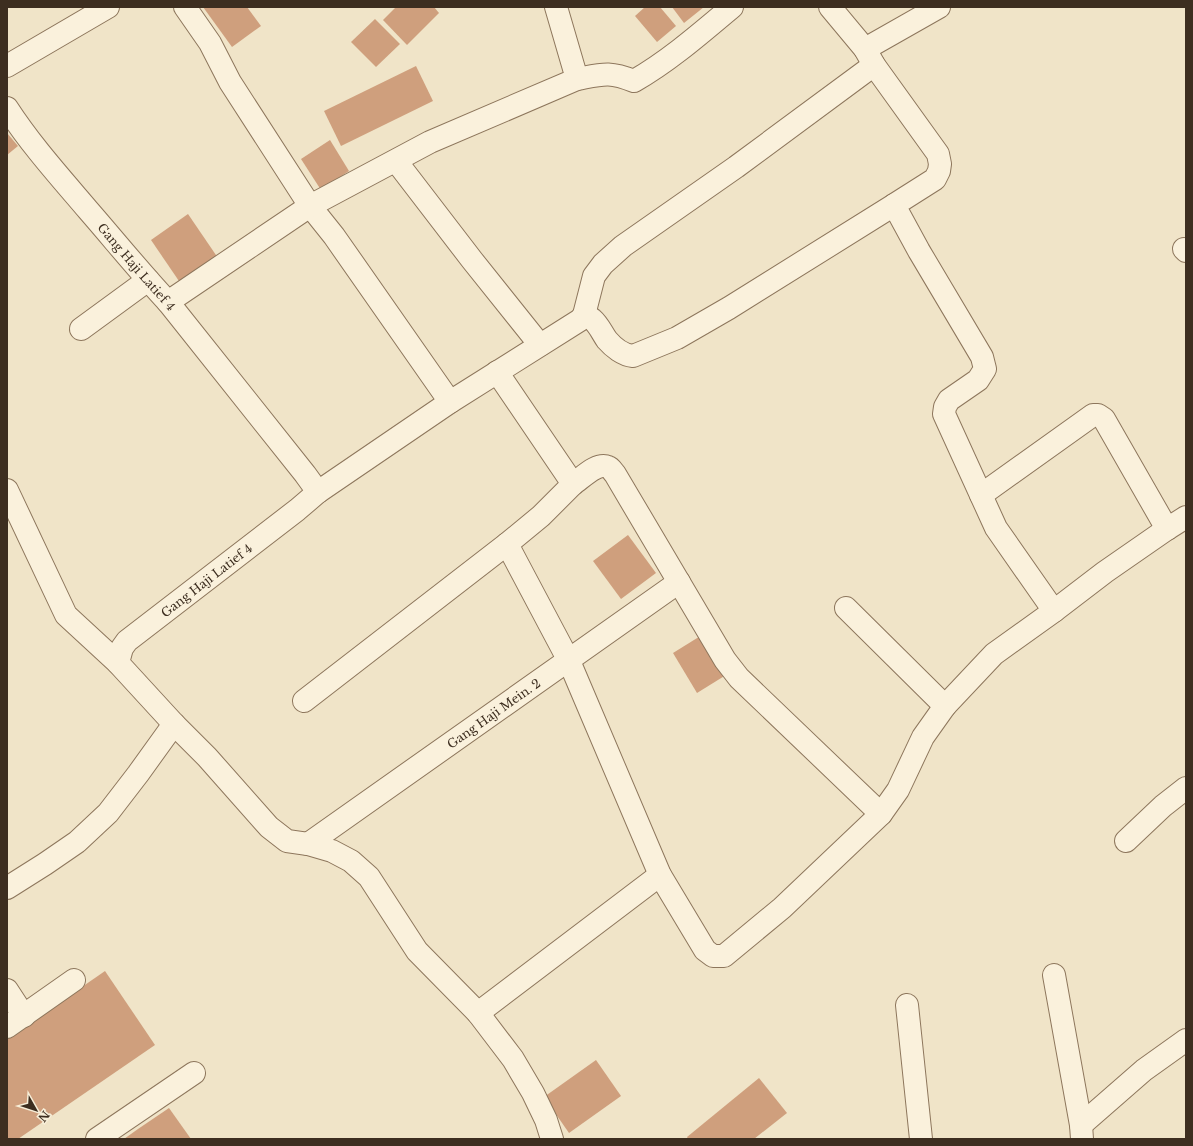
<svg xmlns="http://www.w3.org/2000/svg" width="1193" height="1146" font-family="'Libre Baskerville',serif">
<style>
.building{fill:#cf9f7d}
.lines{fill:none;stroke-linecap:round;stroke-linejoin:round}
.minor-casing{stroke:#8d765c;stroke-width:24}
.minor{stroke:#faf1dc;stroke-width:22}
.labels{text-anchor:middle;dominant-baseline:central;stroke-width:3.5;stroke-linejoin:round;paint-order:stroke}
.street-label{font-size:12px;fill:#3d2e20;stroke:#f7eed8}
</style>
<rect width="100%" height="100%" fill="#f0e4c8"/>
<g class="building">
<path d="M 203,7 L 247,7 L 261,26 L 232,47 Z"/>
<path d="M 396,7 L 434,7 L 439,13 L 407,45 L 383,20 Z"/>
<path d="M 645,7 L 660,7 L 676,26 L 657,42 L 635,16 Z"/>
<path d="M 672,7 L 704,7 L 684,23 Z"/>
<path d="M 375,19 L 400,44 L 376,67 L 351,42 Z"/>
<path d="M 416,66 L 433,101 L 341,146 L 324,111 Z"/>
<path d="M 7,133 L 18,146 L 7,155 Z"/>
<path d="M 330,140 L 349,171 L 321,190 L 301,159 Z"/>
<path d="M 188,214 L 218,258 L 181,284 L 151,240 Z"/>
<path d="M 628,535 L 656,573 L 621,599 L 593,561 Z"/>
<path d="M 702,635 L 726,675 L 697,693 L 673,653 Z"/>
<path d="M 105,971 L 155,1045 L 18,1139 L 7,1139 L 7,1039 Z"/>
<path d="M 596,1060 L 621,1096 L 569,1133 L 544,1097 Z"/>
<path d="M 759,1078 L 787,1113 L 754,1139 L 688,1139 L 687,1137 Z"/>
<path d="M 169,1108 L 191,1139 L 124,1139 L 138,1129 Z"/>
</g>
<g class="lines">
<g class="minor-casing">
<g id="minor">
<path d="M 185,7 L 210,43 L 230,82 L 310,206 L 334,236 L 450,402"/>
<path d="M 830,7 L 865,49 L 874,65 L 938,154 L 940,164 L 939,171 L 935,179 L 894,205 L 919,251 L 982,357 L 985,369 L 978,380 L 949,400 L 945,407 L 944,414 L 996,528 L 1054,611"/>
<path d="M 865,49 L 939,7"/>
<path d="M 7,66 L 108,7"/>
<path d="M 577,79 C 603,74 609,71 634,81 C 669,61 701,33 732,7"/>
<path id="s1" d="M 7,108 C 31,145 60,177 88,210 C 115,241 140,272 168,302 L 305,474 L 318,492"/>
<path d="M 396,161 L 472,260 L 540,345"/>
<path d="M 1184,249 L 1186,251"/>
<path d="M 168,302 L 310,206 L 430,142 L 577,79 L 556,7"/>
<path d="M 584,315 C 586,316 590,317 592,319 C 599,325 602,333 607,340 C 613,347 623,355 633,356 L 677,338 L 729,308 L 894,205"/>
<path d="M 81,329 L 148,280"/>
<path d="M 573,484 C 582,478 597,462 608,467 C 611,468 613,472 615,474 L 725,660 L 739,678 L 881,814"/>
<path d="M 7,490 L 66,615 L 118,663"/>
<path d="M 981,495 L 1093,415 L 1098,415 L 1104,419 L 1167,529"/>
<path d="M 507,544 L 569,661 L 660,875 L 705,950 L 713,956 L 724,956 L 782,908 L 881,814 L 898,790 L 923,737 L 945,706 L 994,654 L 1054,611 L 1105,572 L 1167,529 L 1186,517"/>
<path d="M 846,608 L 945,706"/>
<path d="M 304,701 L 507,544 L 541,516 L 573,484 L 497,372"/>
<path d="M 1126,841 L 1163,806 L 1186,788"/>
<path id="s2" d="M 308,844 L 679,582"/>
<path d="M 7,888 L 45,864 L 77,842 L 108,813 L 138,774 L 174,724"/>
<path d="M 1054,975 L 1081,1125 L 1082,1139"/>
<path d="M 7,990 L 24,1016"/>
<path d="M 907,1005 L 921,1139"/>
<path d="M 478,1013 L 660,875"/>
<path d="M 7,1027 L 74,980"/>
<path d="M 1081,1125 L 1144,1070 L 1186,1040"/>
<path d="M 97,1139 L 194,1073"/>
<path id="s3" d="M 552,1139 L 546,1120 L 533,1093 L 513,1059 L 478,1013 L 417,951 L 369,877 L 351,861 L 332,851 L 308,844 L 287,841 L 269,827 L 207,757 L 174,724 L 118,663 L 122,648 L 127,641 L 297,510 L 318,492 L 450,402 L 580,320 L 584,315 L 594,276 L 603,264 L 623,246 L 736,167 L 874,65"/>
</g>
</g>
<use href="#minor" class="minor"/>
</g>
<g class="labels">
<g class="street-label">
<text stroke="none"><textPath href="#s1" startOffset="205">Gang Haji Latief 4</textPath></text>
<text stroke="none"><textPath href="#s3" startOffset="784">Gang Haji Latief 4</textPath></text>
<text stroke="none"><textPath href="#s2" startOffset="227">Gang Haji Mein. 2</textPath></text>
</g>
</g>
<rect width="1193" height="1146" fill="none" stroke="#3d2e20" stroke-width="16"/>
<g transform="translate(36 1110) rotate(129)" stroke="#f7eed8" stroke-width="3" paint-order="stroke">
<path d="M0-3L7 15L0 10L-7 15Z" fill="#3d2e20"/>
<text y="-6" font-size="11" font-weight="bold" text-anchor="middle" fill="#3d2e20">N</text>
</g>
</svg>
